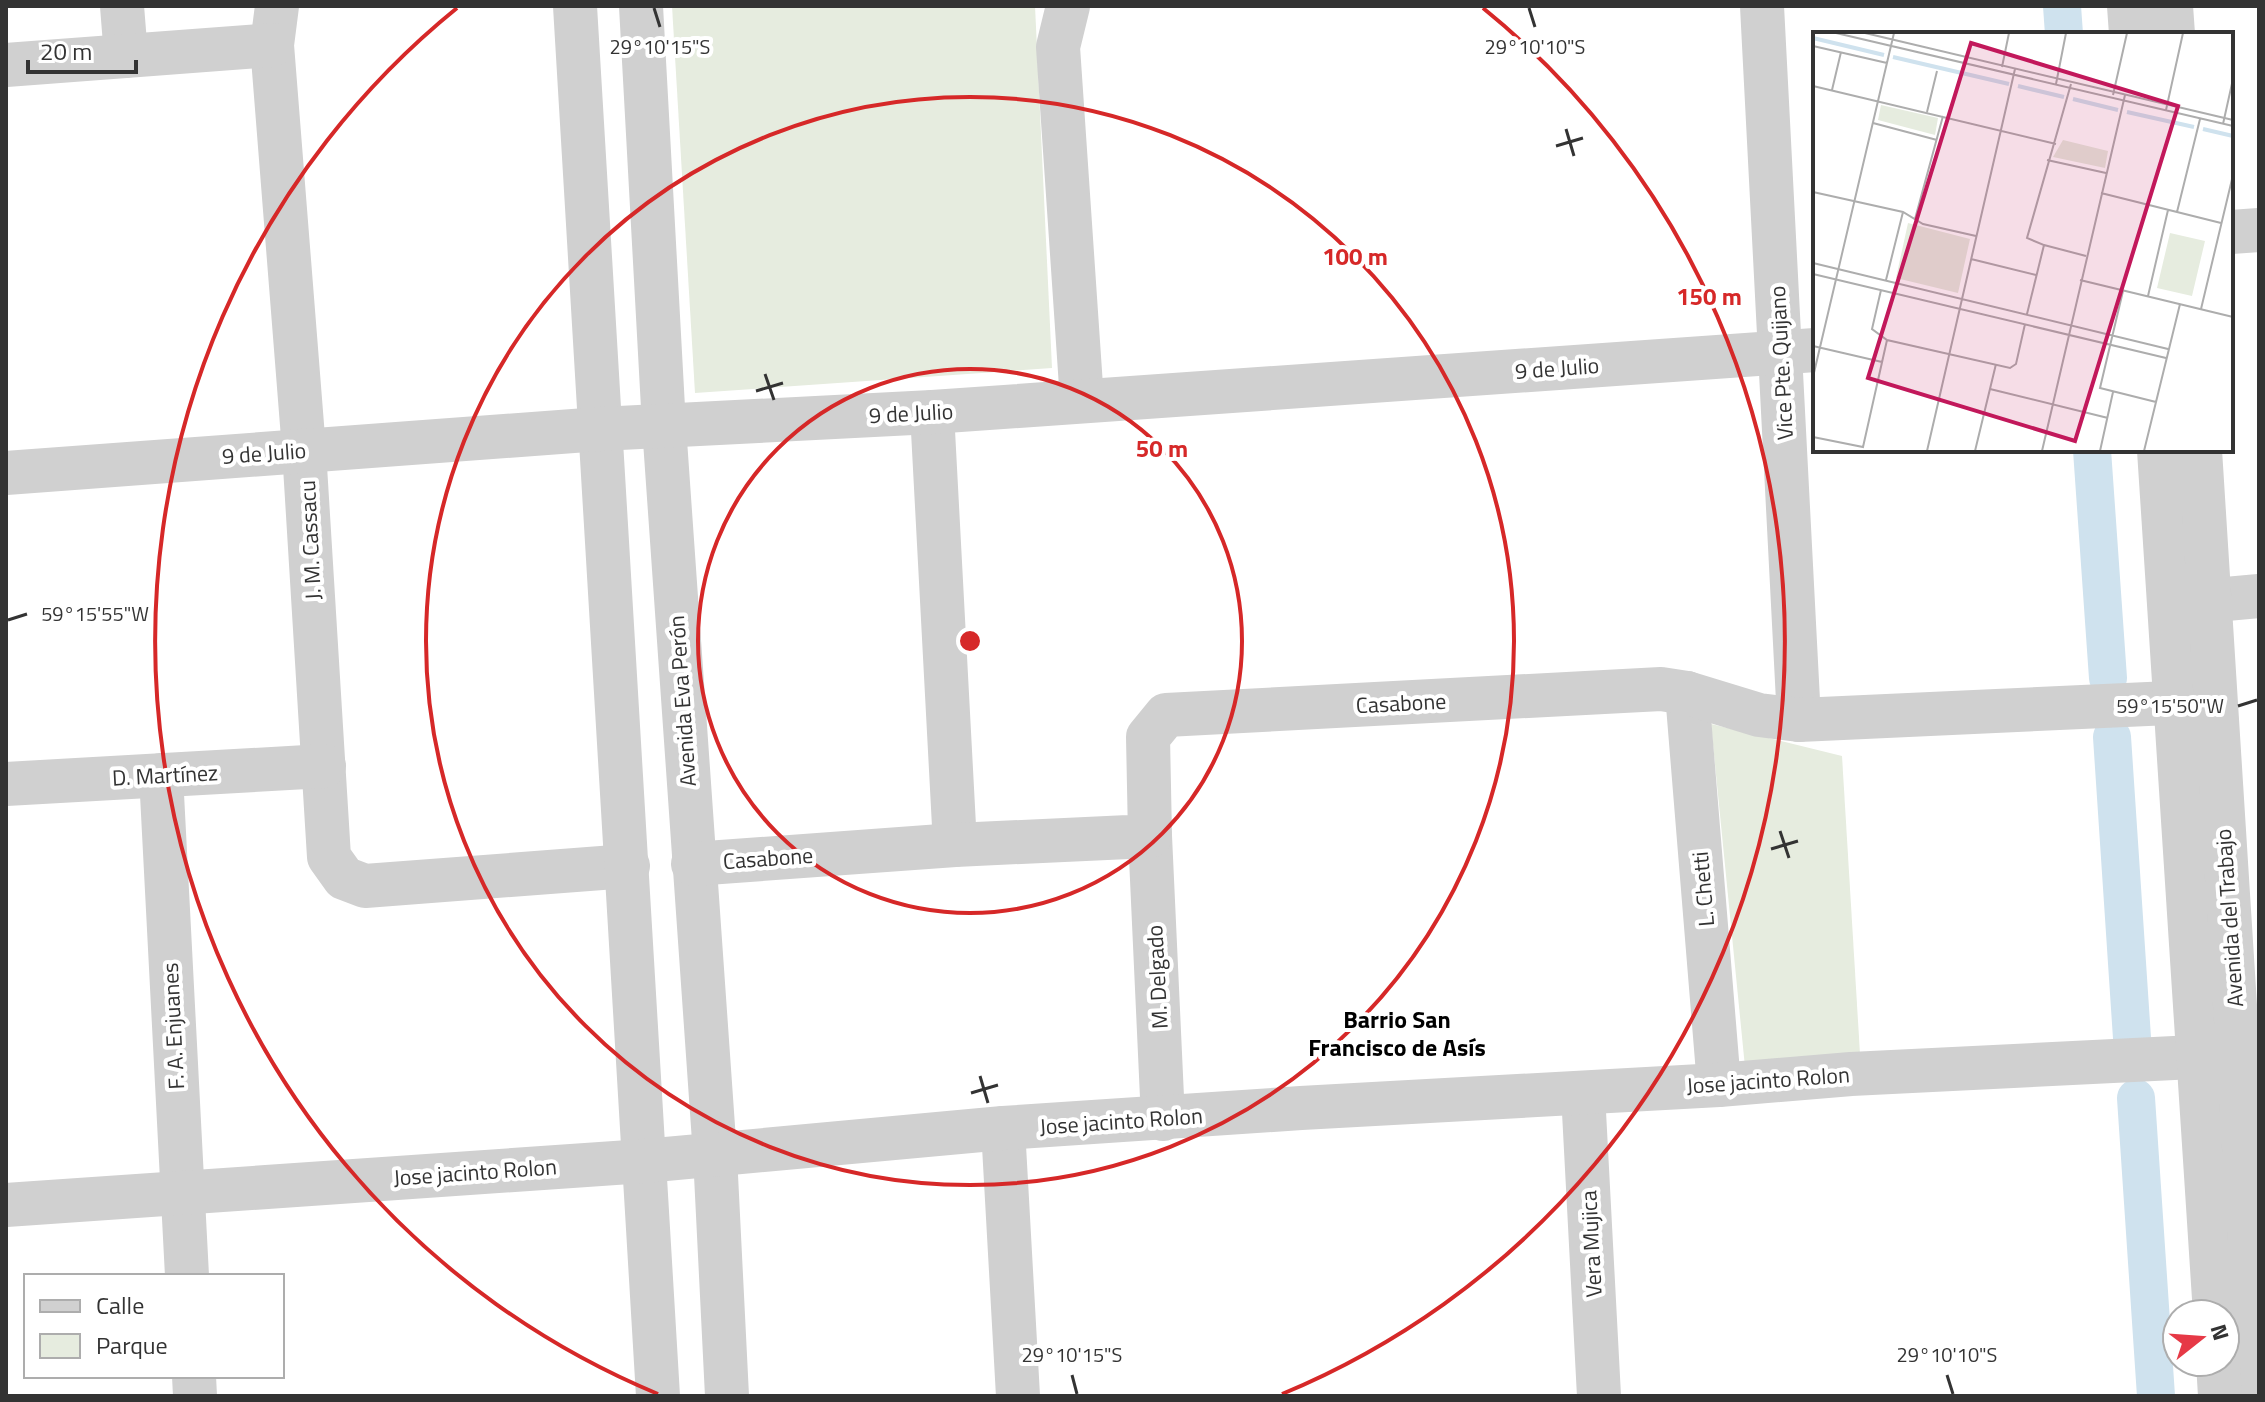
<svg xmlns="http://www.w3.org/2000/svg" width="2265" height="1402" font-family="'Titillium Web',sans-serif">
<style>
.green{fill:#e6ecdf}
.lines{fill:none;stroke-linecap:round;stroke-linejoin:round}
.canal{stroke:#cfe2ee;stroke-width:38}
.minor{stroke:#d0d0d0;stroke-width:44}
.tertiary{stroke:#d0d0d0;stroke-width:44}
.ticks{fill:none;stroke:#333;stroke-width:3}
.ring{fill:none;stroke:#d62828;stroke-width:4}
.labels{text-anchor:middle;dominant-baseline:central;stroke-width:8;stroke-linejoin:round;paint-order:stroke}
.street-label{font-size:22px;fill:#333;stroke:#fff}
.neighbourhood-label{font-size:24px;font-weight:bold;fill:#000;stroke:#fff}
.inset-river{fill:none;stroke:#cfe2ee;stroke-width:4}
.inset-road{fill:none;stroke:#adadad;stroke-width:2}
.view{fill:#c2185b;fill-opacity:0.15;stroke:#c2185b;stroke-width:4}
.inset-edge{fill:none;stroke:#333;stroke-width:4}
.ticks-label{font-size:20px;text-anchor:middle;fill:#333;stroke:#fff;stroke-width:8;stroke-linejoin:round;paint-order:stroke}
.centre{fill:#d62828;stroke:#fff;stroke-width:4}
.ring-label{font-size:24px;text-anchor:middle;font-weight:bold;fill:#d62828;stroke:#fff;stroke-width:8;stroke-linejoin:round;paint-order:stroke}
</style>
<rect width="100%" height="100%" fill="#fff"/>
<g class="green">
<path d="M 672,6 L 1035,6 L 1052,368 L 695,393 Z"/>
<path d="M 1711,724 L 1842,756 L 1860,1054 L 1745,1067 Z"/>
</g>
<g class="lines">
<g class="canal">
<path d="M 2062,6 L 2064,34"/>
<path d="M 2092,450 L 2108,678"/>
<path d="M 2112,737 L 2132,1038"/>
<path d="M 2136,1098 L 2156,1396"/>
</g>
<g class="minor">
<path d="M 122,6 L 126,56"/>
<path d="M 277,6 L 272,45 L 304,450 L 329,857 L 344,878 L 365,886 L 628,866"/>
<path d="M 575,6 L 658,1396"/>
<path d="M 641,6 L 664,426 L 715,1155 L 727,1396"/>
<path d="M 1068,6 L 1058,47 L 1082,401"/>
<path d="M 1762,6 L 1799,720"/>
<path d="M 6,65 L 272,45"/>
<path d="M 2231,232 L 2259,230"/>
<path d="M 932,412 L 955,845"/>
<path d="M 6,473 L 600,429 L 932,412 L 1815,350"/>
<path d="M 2171,604 L 2259,596"/>
<path d="M 1687,693 L 1719,1085"/>
<path d="M 161,775 L 187,1276"/>
<path d="M 6,784 L 324,766"/>
<path d="M 1150,836 L 1163,1119"/>
<path d="M 693,864 L 955,845 L 1150,836 L 1148,737 L 1166,715 L 1661,689 L 1687,693 L 1759,715 L 1799,720 L 2214,701"/>
<path d="M 1583,1093 L 1599,1396"/>
<path d="M 1003,1128 L 1018,1396"/>
<path d="M 6,1205 L 644,1161 L 1003,1128 L 1301,1108 L 1719,1085 L 1851,1074 L 2235,1055"/>
<path d="M 2225,1338 L 2259,1336"/>
<path d="M 194,1376 L 195,1396"/>
</g>
<g class="tertiary">
<path d="M 2129,6 L 2131,34"/>
<path d="M 2171,6 L 2173,34"/>
<path d="M 2159,450 L 2215,1314"/>
<path d="M 2200,450 L 2259,1386"/>
<path d="M 2218,1362 L 2220,1396"/>
</g>
</g>
<path class="ticks" d="M 654,8 L 660,27M 1529,8 L 1535,27M 1566,129 L 1574,156M 1556,146 L 1583,138M 765,374 L 774,400M 756,391 L 783,383M 8,620 L 27,614M 2238,706 L 2257,700M 1780,831 L 1789,858M 1771,849 L 1798,841M 980,1076 L 988,1103M 971,1093 L 998,1085M 1072,1375 L 1077,1394M 1947,1375 L 1953,1394"/>
<g class="ring">
<circle cx="970" cy="641" r="272"/>
<circle cx="970" cy="641" r="544"/>
<path d="M658 1394A815 815 0 0 1 457 8M1483 8A815 815 0 0 1 1282 1394"/>
</g>
<g class="labels">
<g class="street-label">
<text transform="translate(1781 363) rotate(-93)">Vice Pte. Quijano</text>
<text transform="translate(1557 368) rotate(-4)">9 de Julio</text>
<text transform="translate(911 413) rotate(-3)">9 de Julio</text>
<text transform="translate(264 453) rotate(-4)">9 de Julio</text>
<text transform="translate(310 540) rotate(-93)">J. M. Cassacu</text>
<text transform="translate(682 701) rotate(-94)">Avenida Eva Perón</text>
<text transform="translate(1401 703) rotate(-3)">Casabone</text>
<text transform="translate(165 775) rotate(-3)">D. Martínez</text>
<text transform="translate(768 858) rotate(-4)">Casabone</text>
<text transform="translate(1703 889) rotate(-95)">L. Chetti</text>
<text transform="translate(2229 918) rotate(-94)">Avenida del Trabajo</text>
<text transform="translate(1157 977) rotate(-93)">M. Delgado</text>
<text transform="translate(173 1026) rotate(-93)">F. A. Enjuanes</text>
<text transform="translate(1768 1080) rotate(-4)">Jose jacinto Rolon</text>
<text transform="translate(1121 1121) rotate(-4)">Jose jacinto Rolon</text>
<text transform="translate(475 1172) rotate(-4)">Jose jacinto Rolon</text>
<text transform="translate(1591 1244) rotate(-93)">Vera Mujica</text>
</g>
<g class="neighbourhood-label">
<text x="1397" y="1019">Barrio San<tspan x="1397" dy="28">Francisco de Asís</tspan></text>
</g>
</g>
<g transform="translate(1813 32)">
<rect width="420" height="420" fill="#fff"/>
<path d="M 68,73 L 125,86 L 122,103 L 65,88 ZM 250,108 L 295,119 L 292,136 L 240,125 ZM 95,191 L 157,207 L 145,261 L 83,246 ZM 357,201 L 392,209 L 379,264 L 344,256 Z" fill="#e6ecdf"/>
<path class="inset-river" d="M 0,6 L 71,23M 80,25 L 196,52M 205,54 L 251,65M 260,67 L 305,78M 314,80 L 381,95M 390,97 L 420,104"/>
<path class="inset-road" d="M 23,1 L 420,94M 52,1 L 420,88M 0,14 L 74,31M 189,35 L 196,1M 243,52 L 253,1M 0,54 L 243,112M 19,58 L 28,20M 300,63 L 314,1M 353,78 L 370,1M 114,80 L 124,39M 60,91 L 124,108M 410,92 L 420,47M 234,128 L 293,141M 0,160 L 90,180 L 110,192 L 163,204M 288,161 L 408,191M 364,180 L 387,87M 102,187 L 130,84M 231,213 L 273,224M 158,227 L 223,243M 0,231 L 355,317M 0,242 L 353,326M 73,248 L 90,180M 267,248 L 420,285M 68,258 L 59,297 L 74,308 L 197,336 L 203,332 L 212,292M 310,259 L 287,356 L 343,370M 335,264 L 355,178M 388,277 L 420,143M 214,282 L 231,213 L 214,206 L 258,52M 0,314 L 69,330M 0,345 L 81,1M 177,357 L 295,386M 0,405 L 50,415 L 74,308M 114,419 L 202,37M 162,419 L 183,332M 229,419 L 312,63M 287,419 L 300,360M 331,419 L 367,272"/>
<path class="view" d="M 158,11 L 365,74 L 262,409 L 55,346 Z"/>
<rect width="420" height="420" class="inset-edge"/>
</g>
<g class="ticks-label">
<text x="660" y="54">29°10'15"S</text>
<text x="1535" y="54">29°10'10"S</text>
<text x="95" y="621">59°15'55"W</text>
<text x="2170" y="713">59°15'50"W</text>
<text x="1072" y="1362">29°10'15"S</text>
<text x="1947" y="1362">29°10'10"S</text>
</g>
<circle cx="970" cy="641" r="12" class="centre"/>
<g class="ring-label">
<text x="1355" y="265">100 m</text>
<text x="1709" y="305">150 m</text>
<text x="1162" y="457">50 m</text>
</g>
<rect width="2265" height="1402" fill="none" stroke="#333333" stroke-width="16"/>
<rect x="24" y="1274" width="260" height="104" fill="#ffffff" stroke="#adadad" stroke-width="2"/>
<rect x="40" y="1300" width="40" height="12" fill="#d0d0d0" stroke="#adadad" stroke-width="2"/>
<text x="96" y="1314" font-size="24" fill="#333333">Calle</text>
<rect x="40" y="1334" width="40" height="24" fill="#e6ecdf" stroke="#adadad" stroke-width="2"/>
<text x="96" y="1354" font-size="24" fill="#333333">Parque</text>
<g transform="translate(2201 1338) rotate(73)"><circle r="38" fill="#ffffff" stroke="#adadad" stroke-width="2"/>
<path d="M0-6L14 30L0 20L-14 30Z" fill="#e63946"/>
<text y="-12" font-size="22" font-weight="bold" text-anchor="middle" fill="#333333">N</text>
</g>
<path d="M28 60v12h108v-12" fill="none" stroke="#333333" stroke-width="4"/>
<text x="40" y="60" font-size="24" fill="#333333" stroke="#ffffff" stroke-width="6" paint-order="stroke">20 m</text>
</svg>
